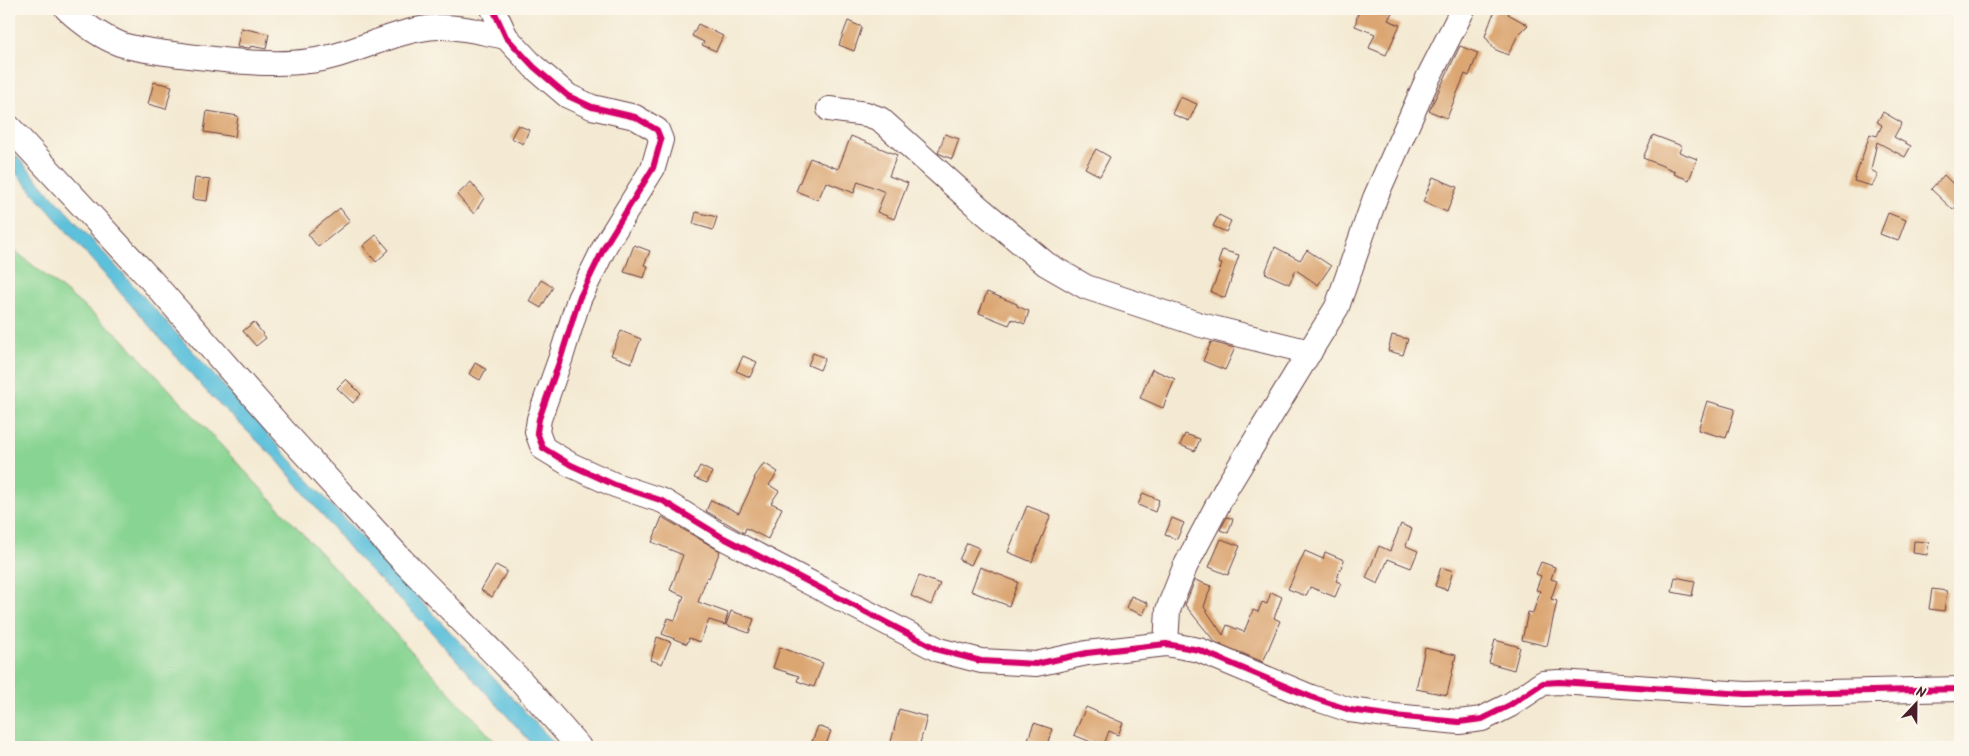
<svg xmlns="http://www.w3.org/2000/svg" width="1969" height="756" font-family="Kalam,sans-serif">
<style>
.green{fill:#88d492;stroke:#697a5e}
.water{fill:#5dc1db;stroke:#547083}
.building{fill:#dba672}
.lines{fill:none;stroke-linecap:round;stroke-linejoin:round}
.minor-casing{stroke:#643d44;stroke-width:26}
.minor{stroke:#fff;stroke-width:24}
.cycleway-casing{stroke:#fbf7ec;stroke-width:9}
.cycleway{stroke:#d6006c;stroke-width:6}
</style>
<rect width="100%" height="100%" fill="#fbf7ec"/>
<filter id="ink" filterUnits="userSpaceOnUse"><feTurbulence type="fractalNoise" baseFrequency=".02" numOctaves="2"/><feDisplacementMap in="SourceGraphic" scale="10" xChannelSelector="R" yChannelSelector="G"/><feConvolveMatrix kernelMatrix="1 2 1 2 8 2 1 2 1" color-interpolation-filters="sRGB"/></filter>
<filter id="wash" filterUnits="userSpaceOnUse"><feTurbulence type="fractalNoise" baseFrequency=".0096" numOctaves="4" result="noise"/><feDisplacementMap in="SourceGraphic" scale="20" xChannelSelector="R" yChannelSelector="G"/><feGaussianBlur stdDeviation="1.12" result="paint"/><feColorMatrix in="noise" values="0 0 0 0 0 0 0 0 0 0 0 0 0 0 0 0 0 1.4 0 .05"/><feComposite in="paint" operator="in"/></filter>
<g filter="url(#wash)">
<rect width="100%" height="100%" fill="#f4ead3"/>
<path class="green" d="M 9,246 L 119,335 L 500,747 L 9,747 Z"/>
<path class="water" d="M 9,148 L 336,510 L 558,747 L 535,747 L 425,625 L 354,554 L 278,461 L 206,391 L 9,165 Z"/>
<g id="blocks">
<g class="building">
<path d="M 1359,9 L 1394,9 L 1388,20 L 1400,25 L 1386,55 L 1369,48 L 1375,34 L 1355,26 Z"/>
<path d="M 1497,9 L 1511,9 L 1508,14 L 1528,25 L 1518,35 L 1508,55 L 1494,49 L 1485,36 L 1492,17 Z"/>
<path d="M 848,21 L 862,27 L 854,51 L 839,45 Z"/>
<path d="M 698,24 L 723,36 L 716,51 L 702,45 L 704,42 L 692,36 Z"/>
<path d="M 241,28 L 269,34 L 266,49 L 251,46 L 250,48 L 237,47 Z"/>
<path d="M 1460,46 L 1478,53 L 1469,76 L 1465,74 L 1447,118 L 1429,111 Z"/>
<path d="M 154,82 L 172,86 L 166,109 L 148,104 Z"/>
<path d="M 1180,97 L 1197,104 L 1189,121 L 1172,114 Z"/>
<path d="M 207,111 L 238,116 L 235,137 L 204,132 Z"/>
<path d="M 1883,112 L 1902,123 L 1894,137 L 1911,146 L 1905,157 L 1877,142 L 1871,170 L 1878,174 L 1872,186 L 1854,181 L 1870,134 L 1877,136 L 1882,125 L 1877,122 Z"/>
<path d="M 518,125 L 529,130 L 523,144 L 511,138 Z"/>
<path d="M 945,134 L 959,139 L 952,159 L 938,153 Z"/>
<path d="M 1653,135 L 1682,146 L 1679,152 L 1697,159 L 1689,180 L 1674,174 L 1675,171 L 1643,158 Z"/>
<path d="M 851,136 L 897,155 L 889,176 L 908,183 L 894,219 L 877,212 L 885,192 L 858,181 L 854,193 L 826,182 L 818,200 L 796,191 L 810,158 L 838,169 Z"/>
<path d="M 1096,149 L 1110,157 L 1100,176 L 1085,168 Z"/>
<path d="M 1944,175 L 1960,191 L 1960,202 L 1953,210 L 1931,189 Z"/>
<path d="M 1433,177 L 1457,187 L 1447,212 L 1423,202 Z"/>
<path d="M 195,178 L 210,180 L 207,201 L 192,199 Z"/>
<path d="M 471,182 L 484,198 L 474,214 L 457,195 Z"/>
<path d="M 340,208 L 350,221 L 318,247 L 308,234 Z"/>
<path d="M 696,212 L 717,217 L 713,230 L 693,224 Z"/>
<path d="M 1888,213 L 1906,220 L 1898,241 L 1880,234 Z"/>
<path d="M 1219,215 L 1231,221 L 1226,232 L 1213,226 Z"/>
<path d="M 376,235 L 389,250 L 376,262 L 363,246 Z"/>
<path d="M 634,245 L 650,251 L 644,265 L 648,266 L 644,278 L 624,272 Z"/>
<path d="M 1275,247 L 1300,260 L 1307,250 L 1331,266 L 1318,285 L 1296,270 L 1289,284 L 1265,273 Z"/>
<path d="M 1222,250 L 1239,255 L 1225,298 L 1211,292 L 1222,264 L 1218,263 Z"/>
<path d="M 541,280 L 553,287 L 541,308 L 529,301 Z"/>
<path d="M 987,292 L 1017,304 L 1017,306 L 1029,311 L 1025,324 L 1012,319 L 1009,325 L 979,313 Z"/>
<path d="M 254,322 L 266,338 L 256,346 L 243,331 Z"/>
<path d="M 621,331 L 641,339 L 631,363 L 611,355 Z"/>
<path d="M 1392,335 L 1408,339 L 1403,355 L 1388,351 Z"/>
<path d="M 1211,342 L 1235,348 L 1225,370 L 1203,361 Z"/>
<path d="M 813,353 L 825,358 L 820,370 L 808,365 Z"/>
<path d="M 743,356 L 757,362 L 750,377 L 736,371 Z"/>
<path d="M 475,363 L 486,369 L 480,380 L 469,374 Z"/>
<path d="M 1152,369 L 1175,379 L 1163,408 L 1140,398 Z"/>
<path d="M 346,379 L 361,394 L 353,403 L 337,388 Z"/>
<path d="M 1707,401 L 1735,409 L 1726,438 L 1698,430 Z"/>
<path d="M 1185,434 L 1200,439 L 1195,451 L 1180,445 Z"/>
<path d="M 764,463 L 778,472 L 769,485 L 779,491 L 771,503 L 782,508 L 768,539 L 746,528 L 744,533 L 706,511 L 711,500 L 739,513 L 755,479 L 754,478 Z"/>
<path d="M 700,466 L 712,472 L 707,483 L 694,478 Z"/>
<path d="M 1143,493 L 1159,500 L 1155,512 L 1138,505 Z"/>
<path d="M 1027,506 L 1051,515 L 1032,562 L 1008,552 Z"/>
<path d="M 662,517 L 720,551 L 709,578 L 707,577 L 698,602 L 728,613 L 725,625 L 709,620 L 700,642 L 689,638 L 687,644 L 662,634 L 668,618 L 675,620 L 684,596 L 670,590 L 683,555 L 652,542 Z"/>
<path d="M 1227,517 L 1233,519 L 1228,533 L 1220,530 Z"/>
<path d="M 1172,518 L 1184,523 L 1177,539 L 1165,535 Z"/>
<path d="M 1401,524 L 1412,529 L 1406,546 L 1418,551 L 1411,568 L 1388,559 L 1378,584 L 1366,578 L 1379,546 L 1390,551 Z"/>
<path d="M 1221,539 L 1240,546 L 1228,575 L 1209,567 Z"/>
<path d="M 1914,541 L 1929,542 L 1927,555 L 1913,553 Z"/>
<path d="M 967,543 L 979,548 L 971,565 L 959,560 Z"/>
<path d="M 1305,551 L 1323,559 L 1325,552 L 1344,560 L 1336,581 L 1341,583 L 1335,597 L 1310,587 L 1306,596 L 1288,589 Z"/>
<path d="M 1541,562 L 1555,567 L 1551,579 L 1557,581 L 1551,599 L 1557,601 L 1547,646 L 1522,640 L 1528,612 L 1533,613 L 1540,591 L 1536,590 L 1541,576 L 1536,574 Z"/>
<path d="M 496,565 L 507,571 L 492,597 L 481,590 Z"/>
<path d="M 980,567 L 1018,582 L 1009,606 L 971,591 Z"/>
<path d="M 1441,567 L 1453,571 L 1447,590 L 1435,586 Z"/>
<path d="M 919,576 L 940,584 L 931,605 L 911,596 Z"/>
<path d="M 1675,577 L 1695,581 L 1692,596 L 1672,592 Z"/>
<path d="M 1195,580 L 1211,586 L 1204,607 L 1223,635 L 1227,625 L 1244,632 L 1253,610 L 1258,612 L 1262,602 L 1267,604 L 1271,592 L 1282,597 L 1274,618 L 1280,621 L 1263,662 L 1215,642 L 1185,605 Z"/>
<path d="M 1932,589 L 1947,591 L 1944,611 L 1929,609 Z"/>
<path d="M 1131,596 L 1148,603 L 1143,615 L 1126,608 Z"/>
<path d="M 731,611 L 754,619 L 749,633 L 726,625 Z"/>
<path d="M 657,637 L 671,642 L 662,664 L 651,660 Z"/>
<path d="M 1495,640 L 1520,647 L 1514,670 L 1489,663 Z"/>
<path d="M 780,647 L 823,663 L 814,687 L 797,681 L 799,676 L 773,668 Z"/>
<path d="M 1425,648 L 1456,655 L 1447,695 L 1416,689 Z"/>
<path d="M 1086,707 L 1123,723 L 1118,735 L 1109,731 L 1103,747 L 1074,735 Z"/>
<path d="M 899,709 L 927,717 L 919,747 L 910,747 L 891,742 Z"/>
<path d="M 1034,723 L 1052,729 L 1047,745 L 1028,739 Z"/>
<path d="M 818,726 L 831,731 L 825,747 L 810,747 Z"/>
</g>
</g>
</g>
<g filter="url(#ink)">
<use href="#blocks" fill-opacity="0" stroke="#643d44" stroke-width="1"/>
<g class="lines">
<g class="minor-casing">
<g id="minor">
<path d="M 67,9 C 83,24 99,36 120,44 C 137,50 155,51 173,54 C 214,59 268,67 309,61 C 353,56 394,29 438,27 C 461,26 483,33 506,37"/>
<path d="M 493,9 L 506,37 L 534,67 L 568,96 L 592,107 L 635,117 L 657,130 L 661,140 L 653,168 L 606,244 L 579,299 L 561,357 L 539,419 L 537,432 L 543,448 L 571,465 L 615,485 L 663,501 L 722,537 L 939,650 L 981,661 L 1036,664 L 1087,653 L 1166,644 L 1199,650 L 1311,697 L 1350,710 L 1394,716 L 1459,722 L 1482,719 L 1510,705 L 1543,683 L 1559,682 L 1745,694 L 1960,689"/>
<path d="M 829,109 L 866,114 L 880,119 L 978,207 L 1046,264 L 1086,287 L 1201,325 L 1310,352"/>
<path d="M 9,127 L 151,280 L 282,429 L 402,560 L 522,682 L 579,747"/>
<path d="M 1166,644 L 1168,610 L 1185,567 L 1227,487 L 1337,307 L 1375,198 L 1428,78 L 1463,9"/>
</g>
</g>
<use href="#minor" class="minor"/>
<g class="cycleway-casing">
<path id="cycleway" d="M 493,9 L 506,37 L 534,67 L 568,96 L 592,107 L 635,117 L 657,130 L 661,140 L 653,168 L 606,244 L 579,299 L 561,357 L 539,419 L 537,432 L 543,448 L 571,465 L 615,485 L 663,501 L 722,537 L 939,650 L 981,661 L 1036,664 L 1087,653 L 1166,644 L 1199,650 L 1311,697 L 1350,710 L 1394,716 L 1459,722 L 1482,719 L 1510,705 L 1543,683 L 1559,682 L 1745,694 L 1960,689"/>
</g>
<use href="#cycleway" class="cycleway"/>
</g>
</g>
<rect width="1969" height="756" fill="none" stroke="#fbf7ec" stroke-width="30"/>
<g transform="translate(1916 704) rotate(22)" stroke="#fbf7ec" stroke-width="4" paint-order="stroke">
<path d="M0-4L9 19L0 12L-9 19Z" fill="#4a1f2b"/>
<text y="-8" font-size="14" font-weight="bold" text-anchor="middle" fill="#4a1f2b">N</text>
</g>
</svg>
